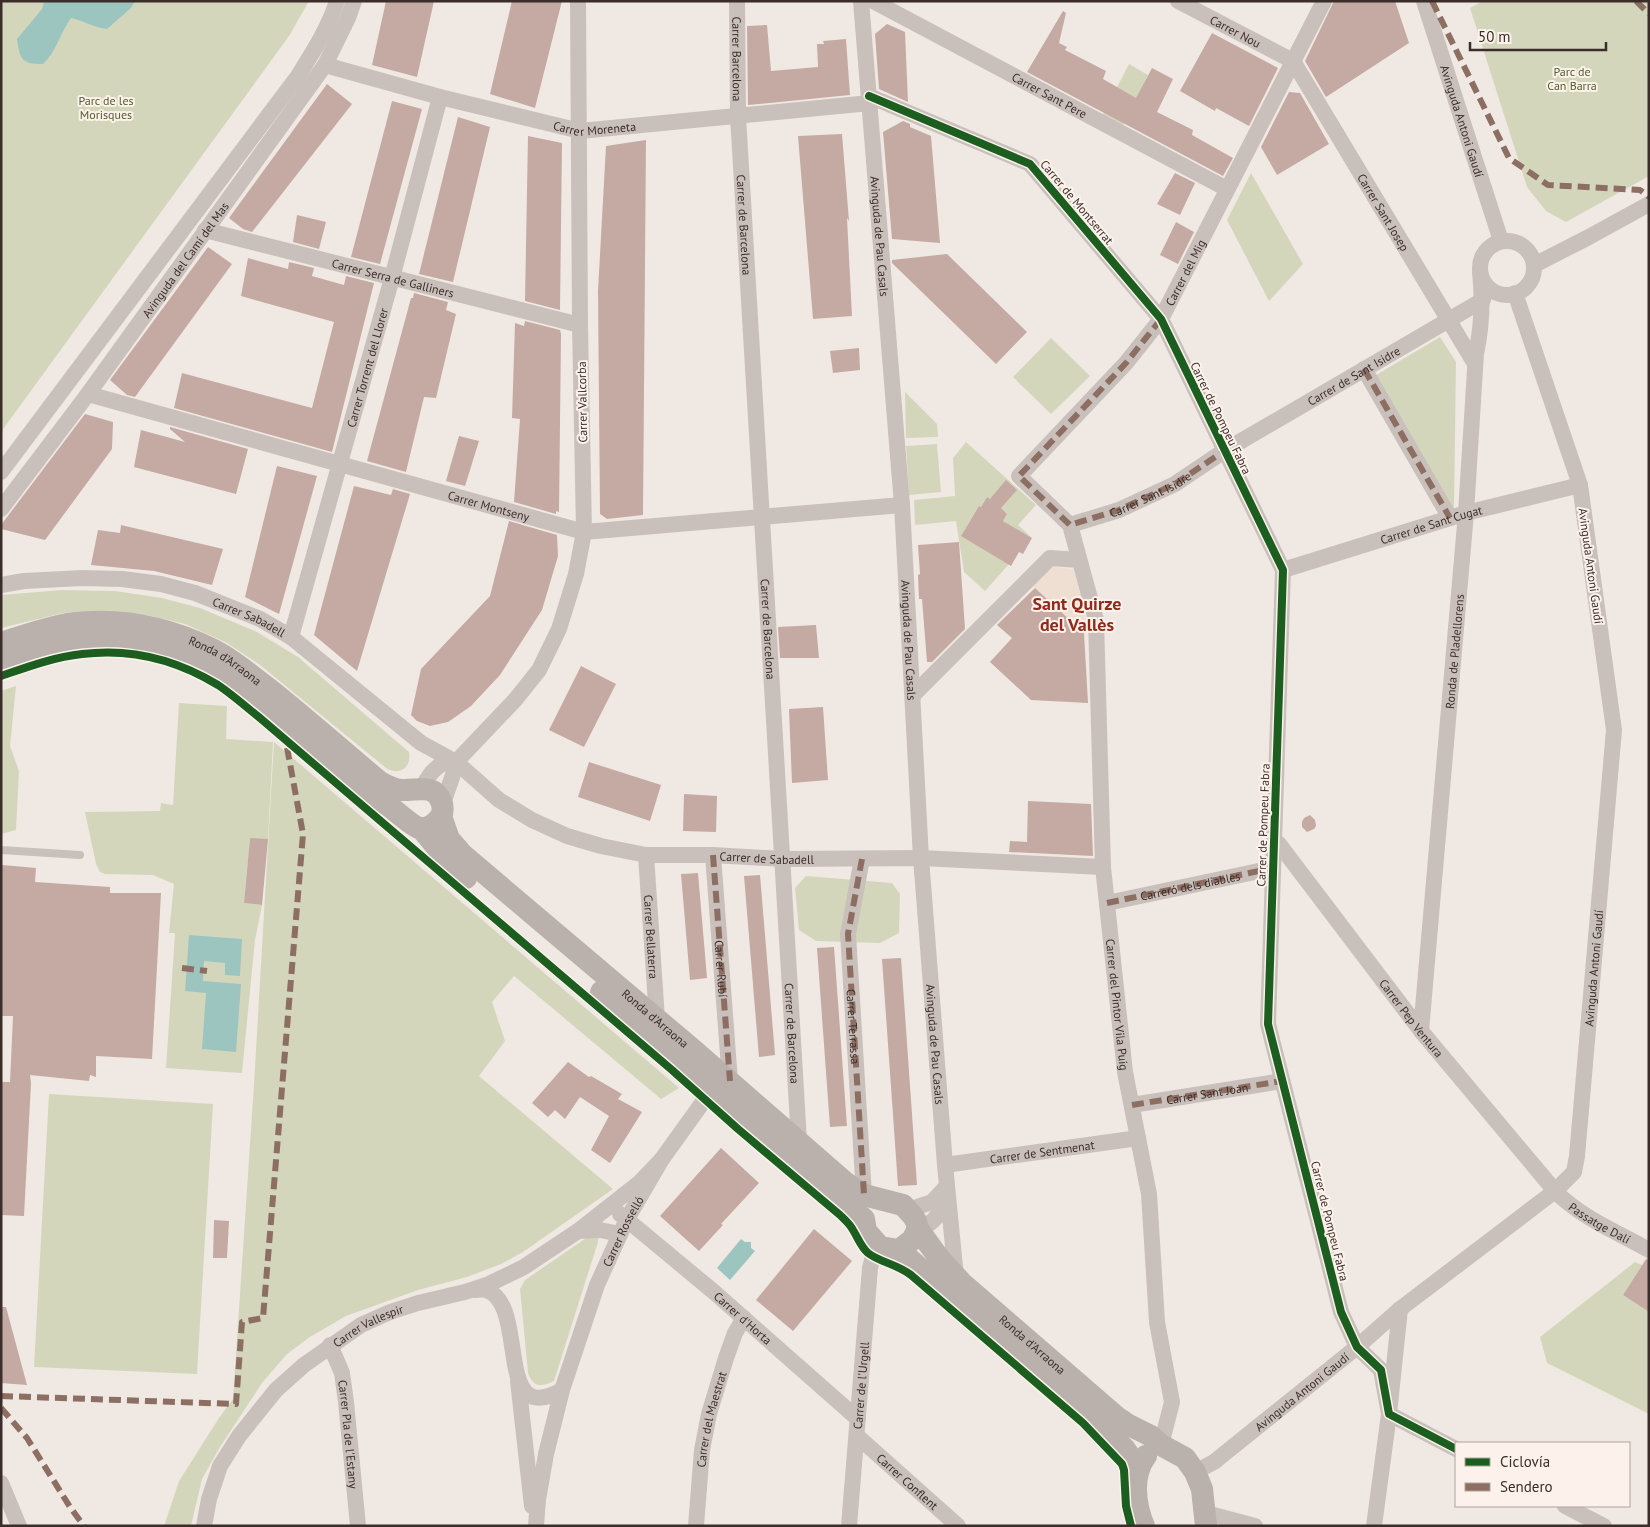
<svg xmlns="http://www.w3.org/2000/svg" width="1650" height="1527" font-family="'PT Sans',sans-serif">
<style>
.green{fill:#d4d6bc}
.plaza{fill:#efdfd2}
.water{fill:#9dc5c0}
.building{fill:#c5a9a3}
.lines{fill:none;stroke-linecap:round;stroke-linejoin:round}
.lane{stroke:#c9c0bc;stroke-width:8}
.street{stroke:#c9c0bc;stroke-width:16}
.secondary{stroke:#bab0ac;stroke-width:22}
.quiet{stroke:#8d6e63;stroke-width:6;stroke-dasharray:12 6;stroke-linecap:butt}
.cycleway-casing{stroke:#fcf2eb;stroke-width:11}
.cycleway{stroke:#1b5e20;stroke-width:8}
.labels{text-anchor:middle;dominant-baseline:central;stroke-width:4;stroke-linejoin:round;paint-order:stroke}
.street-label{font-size:12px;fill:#3b2d29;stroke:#fcf2eb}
.park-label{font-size:12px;fill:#505d2a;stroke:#fcf2eb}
.district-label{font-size:18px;font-weight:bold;fill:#942819;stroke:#fcf2eb}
</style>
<rect width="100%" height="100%" fill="#f0e9e3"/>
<g class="green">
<path d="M 1,1 L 309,1 L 289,36 L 1,432 Z"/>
<path d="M 1483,1 L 1649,1 L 1649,176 L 1566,222 L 1546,211 L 1527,187 L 1470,8 Z"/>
<path d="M 1129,64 L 1148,75 L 1122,127 L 1102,116 Z"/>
<path d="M 1251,173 L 1303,264 L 1269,301 L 1227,220 Z"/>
<path d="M 1440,337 L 1456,362 L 1454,510 L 1376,375 Z"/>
<path d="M 1051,338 L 1090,376 L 1051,414 L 1013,377 Z"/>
<path d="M 905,392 L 937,424 L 938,437 L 906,438 Z"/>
<path d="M 966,442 L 1036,505 L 1018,525 L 1032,538 L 1003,521 L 1007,514 L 993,501 L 987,497 L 981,507 L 979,506 L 964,531 L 1009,564 L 985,591 L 964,572 L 956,521 L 915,525 L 914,500 L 955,496 L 953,458 Z"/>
<path d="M 937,444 L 941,492 L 909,495 L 906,446 Z"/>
<path d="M 62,590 L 115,591 L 162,598 L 200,608 L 257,632 L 298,657 L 409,752 C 412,768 399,776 386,768 L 260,665 L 227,643 L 185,624 L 147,615 L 87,611 L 63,613 L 1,628 L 1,595 Z"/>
<path d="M 16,686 L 10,746 L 19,771 L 16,830 L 1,834 L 1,691 Z"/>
<path d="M 179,703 L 227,706 L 226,739 L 273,742 L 268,839 L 250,839 L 244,903 L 262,905 L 255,940 L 242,1073 L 166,1068 L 175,933 L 169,933 L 174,884 L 153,875 L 105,874 L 100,872 L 96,864 L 85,812 L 160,811 L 161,803 L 173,805 Z"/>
<path d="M 274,742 L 679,1088 L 661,1099 L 514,976 L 492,1002 L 505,1041 L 479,1076 L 613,1189 L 523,1252 L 501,1264 L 467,1277 L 418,1290 L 346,1316 L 310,1337 L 287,1354 L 262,1383 L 220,1447 L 202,1479 L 191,1526 L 164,1526 L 179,1481 L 219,1418 L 233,1399 L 254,1084 Z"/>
<path d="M 806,876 L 892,883 L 900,894 L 899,933 L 880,943 L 816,941 L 799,930 L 795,888 Z"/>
<path d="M 49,1094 L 213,1104 L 197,1374 L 34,1367 Z"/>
<path d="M 592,1234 L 598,1237 L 598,1242 L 554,1381 C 542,1387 533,1388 528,1373 L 520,1289 L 525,1280 Z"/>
<path d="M 1635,1262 L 1642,1265 L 1623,1295 L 1649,1312 L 1649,1414 L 1547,1363 L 1540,1337 Z"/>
</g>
<path class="plaza" d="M 1054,567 L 1073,569 L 1080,590 L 1089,632 L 1082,631 L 1032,585 L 1043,571 Z"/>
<g class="water">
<path d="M 44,1 L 135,1 L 131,8 L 107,29 C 95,28 84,21 71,18 C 60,33 57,51 43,64 C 21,64 20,59 17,39 L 42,9 Z"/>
<path d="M 189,935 L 242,939 L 240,976 L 225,975 L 225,963 L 204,961 L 203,981 L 241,984 L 236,1052 L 202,1049 L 206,993 L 185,991 Z"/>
<path d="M 741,1239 L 745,1242 L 751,1242 L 751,1248 L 755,1251 L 730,1280 L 717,1268 Z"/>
</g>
<g class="building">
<path d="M 386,1 L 434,1 L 417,77 L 372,65 Z"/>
<path d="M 512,1 L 562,1 L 535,108 L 490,94 Z"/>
<path d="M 1334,1 L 1395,1 L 1409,43 L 1326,97 L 1305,61 Z"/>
<path d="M 1063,11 L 1066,13 L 1059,43 L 1067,47 L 1065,50 L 1106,71 L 1103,79 L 1136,98 L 1152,68 L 1173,79 L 1157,112 L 1193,130 L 1192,135 L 1233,158 L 1223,176 L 1027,72 Z"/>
<path d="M 887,24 L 905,32 L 908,102 L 879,89 L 875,34 Z"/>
<path d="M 767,25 L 771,71 L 818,67 L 817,44 L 824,44 L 823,41 L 846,39 L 850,95 L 748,105 L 747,26 Z"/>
<path d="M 1212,33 L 1278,68 L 1249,126 L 1216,108 L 1215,111 L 1180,91 Z"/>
<path d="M 327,84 L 352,104 L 252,232 L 243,229 L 229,218 Z"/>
<path d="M 1289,92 L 1300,93 L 1329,144 L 1277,175 L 1261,147 Z"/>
<path d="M 392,101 L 422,109 L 380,264 L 351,257 Z"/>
<path d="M 458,117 L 490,127 L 453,282 L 419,274 Z"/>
<path d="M 903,121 L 910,124 L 910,127 L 931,136 L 940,243 L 892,239 L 883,132 Z"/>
<path d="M 842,134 L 849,221 L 847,218 L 852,316 L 813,319 L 798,136 Z"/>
<path d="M 528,136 L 562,143 L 560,310 L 525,301 Z"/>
<path d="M 646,140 L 643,515 L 607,519 L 600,514 L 598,291 L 606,146 Z"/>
<path d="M 1175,173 L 1195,183 L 1180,215 L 1157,204 Z"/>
<path d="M 297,215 L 326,222 L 319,249 L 293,242 Z"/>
<path d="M 1176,222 L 1194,232 L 1178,264 L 1160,255 Z"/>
<path d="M 208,247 L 232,264 L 135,397 L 127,395 L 110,380 Z"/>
<path d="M 947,254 L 1027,332 L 996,364 L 892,263 L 892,260 Z"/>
<path d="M 248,258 L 288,269 L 289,262 L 314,268 L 312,276 L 344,285 L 346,276 L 374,283 L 332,452 L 174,408 L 182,373 L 312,408 L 334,322 L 241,296 Z"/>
<path d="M 414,293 L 448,302 L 446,310 L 456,314 L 436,398 L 424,397 L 406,472 L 367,461 L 411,298 L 413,298 Z"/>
<path d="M 525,321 L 560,330 L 561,334 L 559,512 L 556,511 L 556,514 L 514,502 L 520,419 L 512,418 L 515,323 L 524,326 Z"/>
<path d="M 859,348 L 860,370 L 833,373 L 830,351 Z"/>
<path d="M 85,414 L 113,422 L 112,449 L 45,540 L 1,529 L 1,525 Z"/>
<path d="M 170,427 L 248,449 L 236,494 L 134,467 L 141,430 L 185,442 L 170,429 Z"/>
<path d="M 459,436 L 479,441 L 465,486 L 446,481 Z"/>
<path d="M 277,466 L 317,476 L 279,614 L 245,597 Z"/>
<path d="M 1006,480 L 1017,490 L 1001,508 L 1007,514 L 1003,521 L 1032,538 L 1023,554 L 1019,552 L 1011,566 L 961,536 L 979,506 L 981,507 L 987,497 L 990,499 Z"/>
<path d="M 354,486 L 391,495 L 393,489 L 410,494 L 357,671 L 314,635 Z"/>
<path d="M 509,521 L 557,535 L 558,556 L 542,610 L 500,675 L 471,706 L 448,722 L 430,726 L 417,721 L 411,715 L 421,669 L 490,596 Z"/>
<path d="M 121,525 L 223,549 L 212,585 L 154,571 L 91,565 L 98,530 L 120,533 Z"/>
<path d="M 959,542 L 965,629 L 932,662 L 927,662 L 922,599 L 919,599 L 918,575 L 920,574 L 918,545 Z"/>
<path d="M 1035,588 L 1084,633 L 1088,703 L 1031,700 L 990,662 L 1012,638 L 997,625 Z"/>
<path d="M 816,625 L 819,658 L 780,658 L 778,627 Z"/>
<path d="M 581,666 L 616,684 L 584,747 L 549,730 Z"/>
<path d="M 823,707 L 828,780 L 792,783 L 789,709 Z"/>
<path d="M 589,762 L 661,785 L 650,821 L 578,797 Z"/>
<path d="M 684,794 L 717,796 L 716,832 L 683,831 Z"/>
<path d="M 1028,801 L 1091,804 L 1093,856 L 1009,852 L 1010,841 L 1027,842 Z"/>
<path d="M 1310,815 L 1315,820 L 1316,826 L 1314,829 L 1307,832 L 1302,827 L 1302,822 L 1304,818 Z"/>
<path d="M 250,838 L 268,839 L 262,905 L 244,903 Z"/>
<path d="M 2,865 L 36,868 L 35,882 L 110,887 L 110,893 L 161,893 L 152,1059 L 96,1056 L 96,1077 L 90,1075 L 89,1081 L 30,1075 L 31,1083 L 24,1216 L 1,1215 L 1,1082 L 10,1082 L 13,1016 L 1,1016 Z"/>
<path d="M 698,873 L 707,978 L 690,980 L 681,874 Z"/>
<path d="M 760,875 L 775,1055 L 759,1057 L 744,876 Z"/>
<path d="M 834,947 L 847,1126 L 830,1127 L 817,948 Z"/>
<path d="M 901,958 L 917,1185 L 898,1186 L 882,959 Z"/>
<path d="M 568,1062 L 589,1077 L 591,1076 L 622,1094 L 618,1099 L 642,1112 L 610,1163 L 591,1150 L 609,1116 L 580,1097 L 565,1119 L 555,1110 L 548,1117 L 532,1103 Z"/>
<path d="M 721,1148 L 759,1183 L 721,1224 L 723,1225 L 699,1251 L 660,1216 Z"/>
<path d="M 214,1220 L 229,1221 L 227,1258 L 213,1258 Z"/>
<path d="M 814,1229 L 852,1261 L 793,1331 L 756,1300 Z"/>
<path d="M 1646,1259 L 1649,1260 L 1649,1312 L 1623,1295 Z"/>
<path d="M 1,1307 L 6,1307 L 27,1385 L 1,1383 Z"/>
</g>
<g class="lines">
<path class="lane" d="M 1,850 L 80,855"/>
<g class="street">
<path id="s1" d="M 737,1 L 738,116 L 799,1141"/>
<path id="s2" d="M 861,1 L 902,505 L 921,858 L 945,1165 L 956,1277"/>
<path id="s3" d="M 873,1 L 1227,189"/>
<path id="s4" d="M 1178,1 L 1293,61 L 1475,364"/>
<path id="s5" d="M 1424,1 L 1501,241"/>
<path id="s6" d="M 325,65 L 440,97 L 580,131 L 870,103"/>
<path d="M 869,96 L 1030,164 L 1161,319 L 1283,570 L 1268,1024 L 1341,1312 L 1357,1347 L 1381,1370 L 1389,1414 L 1456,1449"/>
<path id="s7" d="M 205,230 L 580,325"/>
<circle cx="1507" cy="268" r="27"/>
<path d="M 1534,265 L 1587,238 L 1649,204"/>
<path d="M 1364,369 L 1450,518"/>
<path id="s8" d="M 88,394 L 584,532 L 902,505"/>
<path d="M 1,472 L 298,76 C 313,52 328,29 337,1"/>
<path id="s9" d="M 1,509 L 88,394 L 325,65 L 348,18 L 354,1"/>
<path id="s10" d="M 1070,525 L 1096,620 L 1103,867 L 1125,1072 L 1149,1194 L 1157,1322 L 1172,1402 L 1161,1445"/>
<path id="s11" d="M 1070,525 L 1019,476 L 1126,363 L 1161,319 L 1324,1"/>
<path id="s12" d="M 1070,525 L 1119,510 L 1175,484 L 1224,451 L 1483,300"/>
<path id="s13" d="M 1283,570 L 1466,513 L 1580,485"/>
<path id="s14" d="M 1,585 L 24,581 L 82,578 L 122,579 L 161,584 L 195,593 L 260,619 L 291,637 L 421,743 L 456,762 L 499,800 L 532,820 L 567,836 L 601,846 L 646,855 L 713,855 L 782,859 L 921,858 L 1103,867"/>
<path id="s15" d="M 291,637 L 392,278 L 440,97"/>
<path d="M 913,695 L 1050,558 L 1079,560"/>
<path d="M 421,788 L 432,772 L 441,764 L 456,762 L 515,700 L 539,670 L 559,629 L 576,574 L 584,532 L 580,325 L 578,1"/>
<path d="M 443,806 C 446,790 454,777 456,762"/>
<path id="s16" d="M 1274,842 L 1279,844 L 1421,1031 L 1555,1191 C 1580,1217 1617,1232 1649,1250"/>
<path id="s17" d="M 646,855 L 657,1019"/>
<path d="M 713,855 L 730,1081"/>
<path d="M 862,859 L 848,934 L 864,1195"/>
<path id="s18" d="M 1107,903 L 1273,868"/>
<path id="s19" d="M 1421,1031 L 1466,513 L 1476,354 C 1482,326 1483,300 1480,272"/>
<path id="s20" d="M 1132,1105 L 1282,1081"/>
<path id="s21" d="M 945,1165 L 1138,1138"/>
<path d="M 908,1210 L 932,1202 L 947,1186"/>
<path id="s22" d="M 620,1214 L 714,1292 L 858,1419"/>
<path d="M 918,1229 C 935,1224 943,1211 946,1194"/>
<path d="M 578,1231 L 600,1230 L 620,1234"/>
<path d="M 475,1290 C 478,1290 483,1289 486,1290 C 530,1304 492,1430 562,1390"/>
<path id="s23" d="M 330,1345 L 342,1373 L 346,1402 L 358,1526"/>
<path d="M 518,1381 L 532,1506"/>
<path id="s24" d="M 857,1436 L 958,1526"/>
<path id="s25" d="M 1195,1472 L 1214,1462 L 1357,1347 L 1400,1309 L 1555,1191 L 1574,1172 L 1577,1156 L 1614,730 L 1580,485 L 1515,293"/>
<path d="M 1,1483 L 19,1526"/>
<path d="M 1565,1506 L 1604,1526"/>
<path d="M 1206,1513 L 1255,1526"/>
<path id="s26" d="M 204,1526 L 209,1499 L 220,1466 L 239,1436 L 276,1390 L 304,1365 L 361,1325 L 390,1312 L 418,1303 L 465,1292 L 489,1284 L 524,1267 L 578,1231 L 639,1183 L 662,1159"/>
<path id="s27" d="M 536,1526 L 538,1500 L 546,1454 L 562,1390 L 597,1285 L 627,1219 L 662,1159 L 713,1088"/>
<path id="s28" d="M 696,1526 L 702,1450 L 709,1414 L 726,1358 L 735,1333 L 744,1318"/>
<path id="s29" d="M 849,1526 L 870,1268 L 873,1256 L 880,1247"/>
<path d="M 1374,1526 L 1389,1414 L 1400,1309"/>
</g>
<g class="secondary">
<path id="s30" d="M 1,643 C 23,636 45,628 67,624 C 118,617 168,627 214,650 C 232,659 248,673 264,685 C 304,716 341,750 380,782 C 387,786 393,789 401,790 C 416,791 434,783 441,801 C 443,806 443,812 441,816 C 437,823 427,830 419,828 C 412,826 396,811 389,806 C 351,781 317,751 282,721 C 246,691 204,656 157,645 C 105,633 50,641 1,661"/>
<path id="s31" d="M 441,816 L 449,839 L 463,855 L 691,1048 L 846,1183 L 864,1195 L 903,1205 L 913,1216 L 916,1221 L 918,1229 L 939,1258 L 962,1283 L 1118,1418 L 1127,1424 L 1151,1436 L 1161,1445 L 1185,1458 L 1195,1472 L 1202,1489 L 1206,1526"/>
<path d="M 421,828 L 453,867 L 466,878"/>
<path d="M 601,992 L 746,1115 L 864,1219 L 866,1231 L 880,1247 L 899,1250 L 912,1240 L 918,1229"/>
<path d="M 899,1250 L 1106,1430 L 1124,1448 L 1139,1469"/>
<path d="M 1144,1526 C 1135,1505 1131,1475 1146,1456"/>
</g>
<g class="quiet">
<path d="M 1432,1 L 1509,158 L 1548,185 L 1640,190 L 1649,197"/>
<path d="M 1636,1 L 1649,14"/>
<path d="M 1161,319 L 1126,363 L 1019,476 L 1070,525 L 1119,510 L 1175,484 L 1224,451"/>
<path d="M 1364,369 L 1450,518"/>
<path id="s32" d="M 713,855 L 730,1081"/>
<path id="s33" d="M 862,859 L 848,934 L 864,1195"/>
<path d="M 1107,903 L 1273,868"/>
<path d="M 182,968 L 207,971"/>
<path d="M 1132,1105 L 1282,1081"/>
<path d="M 1,1396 L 236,1404 L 242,1322 L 263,1318 L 303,834 L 286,742"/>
<path d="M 1,1408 L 27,1438 L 70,1507 L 84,1526"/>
</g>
<g class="cycleway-casing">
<g id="cycleway">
<path d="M 869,96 L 1030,164 L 1161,319 L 1283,570 L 1268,1024 L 1341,1312 L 1357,1347 L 1381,1370 L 1389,1414 L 1456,1449"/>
<path d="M 1,676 C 27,667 54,657 82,654 C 130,648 177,660 218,685 C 233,695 246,707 260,718 L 672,1070 L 738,1129 L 840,1215 C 844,1219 850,1224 853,1230 C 858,1238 861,1247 868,1253 C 879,1262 897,1264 911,1275 L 1083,1423 L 1122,1464 L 1124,1470 L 1126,1506 L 1131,1526"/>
</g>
</g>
<use href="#cycleway" class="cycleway"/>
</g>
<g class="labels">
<g class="street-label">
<text stroke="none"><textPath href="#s4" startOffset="65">Carrer Nou</textPath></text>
<text stroke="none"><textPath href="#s1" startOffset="58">Carrer Barcelona</textPath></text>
<text stroke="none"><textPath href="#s3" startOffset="200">Carrer Sant Pere</textPath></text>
<text stroke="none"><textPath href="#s5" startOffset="126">Avinguda Antoni Gaudí</textPath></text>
<text stroke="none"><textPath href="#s6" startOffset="278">Carrer Moreneta</textPath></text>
<text transform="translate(1077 202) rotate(50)">Carrer de Montserrat</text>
<text stroke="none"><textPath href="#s4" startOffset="306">Carrer Sant Josep</textPath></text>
<text stroke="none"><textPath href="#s1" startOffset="224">Carrer de Barcelona</textPath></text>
<text stroke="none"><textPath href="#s2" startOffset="236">Avinguda de Pau Casals</textPath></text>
<text stroke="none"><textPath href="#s9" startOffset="310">Avinguda del Camí del Mas</textPath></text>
<text stroke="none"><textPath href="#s11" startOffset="335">Carrer del Mig</textPath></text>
<text stroke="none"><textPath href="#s7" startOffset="194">Carrer Serra de Galliners</textPath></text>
<text stroke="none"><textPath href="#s15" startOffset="280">Carrer Torrent del Llorer</textPath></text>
<text stroke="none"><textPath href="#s12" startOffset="322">Carrer de Sant Isidre</textPath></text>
<text transform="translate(582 402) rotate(-91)">Carrer Vallcorba</text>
<text transform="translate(1221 418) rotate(64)">Carrer de Pompeu Fabra</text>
<text stroke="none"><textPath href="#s12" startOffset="86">Carrer Sant Isidre</textPath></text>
<text stroke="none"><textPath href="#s8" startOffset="416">Carrer Montseny</textPath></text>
<text stroke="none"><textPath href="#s13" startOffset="155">Carrer de Sant Cugat</textPath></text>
<text transform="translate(1591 566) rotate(82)">Avinguda Antoni Gaudí</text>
<text stroke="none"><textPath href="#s14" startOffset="255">Carrer Sabadell</textPath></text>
<text stroke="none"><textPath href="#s1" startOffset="629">Carrer de Barcelona</textPath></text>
<text stroke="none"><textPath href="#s2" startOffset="641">Avinguda de Pau Casals</textPath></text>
<text stroke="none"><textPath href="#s19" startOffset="381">Ronda de Pladellorens</textPath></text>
<text stroke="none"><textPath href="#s30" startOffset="235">Ronda d'Arraona</textPath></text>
<text transform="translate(1263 825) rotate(-88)">Carrer de Pompeu Fabra</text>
<text stroke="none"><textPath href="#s14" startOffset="846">Carrer de Sabadell</textPath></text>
<text stroke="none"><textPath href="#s18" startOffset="85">Carreró dels diables</textPath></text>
<text stroke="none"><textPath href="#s17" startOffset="82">Carrer Bellaterra</textPath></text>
<text stroke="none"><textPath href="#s32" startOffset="114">Carrer Rubí</textPath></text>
<text stroke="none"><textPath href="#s25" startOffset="689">Avinguda Antoni Gaudí</textPath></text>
<text stroke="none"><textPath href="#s10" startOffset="484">Carrer del Pintor Vila Puig</textPath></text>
<text stroke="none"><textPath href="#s31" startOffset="298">Ronda d'Arraona</textPath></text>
<text stroke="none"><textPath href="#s16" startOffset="224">Carrer Pep Ventura</textPath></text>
<text stroke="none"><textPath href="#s33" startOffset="169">Carrer Terrassa</textPath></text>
<text stroke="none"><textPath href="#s1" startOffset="1034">Carrer de Barcelona</textPath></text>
<text stroke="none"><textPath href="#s2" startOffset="1046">Avinguda de Pau Casals</textPath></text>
<text stroke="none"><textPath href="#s20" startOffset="76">Carrer Sant Joan</textPath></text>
<text stroke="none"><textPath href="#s21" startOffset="98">Carrer de Sentmenat</textPath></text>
<text transform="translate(1330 1221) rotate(76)">Carrer de Pompeu Fabra</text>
<text stroke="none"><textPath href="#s16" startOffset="504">Passatge Dalí</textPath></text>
<text stroke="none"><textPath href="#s27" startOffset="309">Carrer Rosselló</textPath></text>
<text stroke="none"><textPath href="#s22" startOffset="161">Carrer d'Horta</textPath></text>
<text stroke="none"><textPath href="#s26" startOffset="270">Carrer Vallespir</textPath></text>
<text stroke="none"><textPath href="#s31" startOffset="804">Ronda d'Arraona</textPath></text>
<text stroke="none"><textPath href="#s29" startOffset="141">Carrer de l'Urgell</textPath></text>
<text stroke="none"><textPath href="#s25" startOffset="134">Avinguda Antoni Gaudí</textPath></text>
<text stroke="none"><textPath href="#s28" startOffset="108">Carrer del Maestrat</textPath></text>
<text stroke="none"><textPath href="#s23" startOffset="92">Carrer Pla de l'Estany</textPath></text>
<text stroke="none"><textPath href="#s24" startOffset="68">Carrer Conflent</textPath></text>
</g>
<g class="park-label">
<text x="1572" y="71">Parc de<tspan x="1572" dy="14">Can Barra</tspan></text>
<text x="106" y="100">Parc de les<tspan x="106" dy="14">Morisques</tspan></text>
</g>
<g class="district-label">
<text x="1077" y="603">Sant Quirze<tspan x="1077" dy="21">del Vallès</tspan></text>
</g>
</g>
<rect width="1650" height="1527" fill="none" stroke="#3b2d29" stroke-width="5"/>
<rect x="1455" y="1442" width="175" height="65" fill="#fcf2eb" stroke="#afa39d"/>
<rect x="1465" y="1458" width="25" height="8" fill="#1b5e20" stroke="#afa39d"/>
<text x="1500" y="1467" font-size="15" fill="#3b2d29">Ciclovía</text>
<rect x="1465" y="1483" width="25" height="8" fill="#8d6e63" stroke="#afa39d"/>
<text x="1500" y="1492" font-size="15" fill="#3b2d29">Sendero</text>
<path d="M1470 42v8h136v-8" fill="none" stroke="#3b2d29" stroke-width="2.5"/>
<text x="1478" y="42" font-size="15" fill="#3b2d29" stroke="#fcf2eb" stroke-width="4" paint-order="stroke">50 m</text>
</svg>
